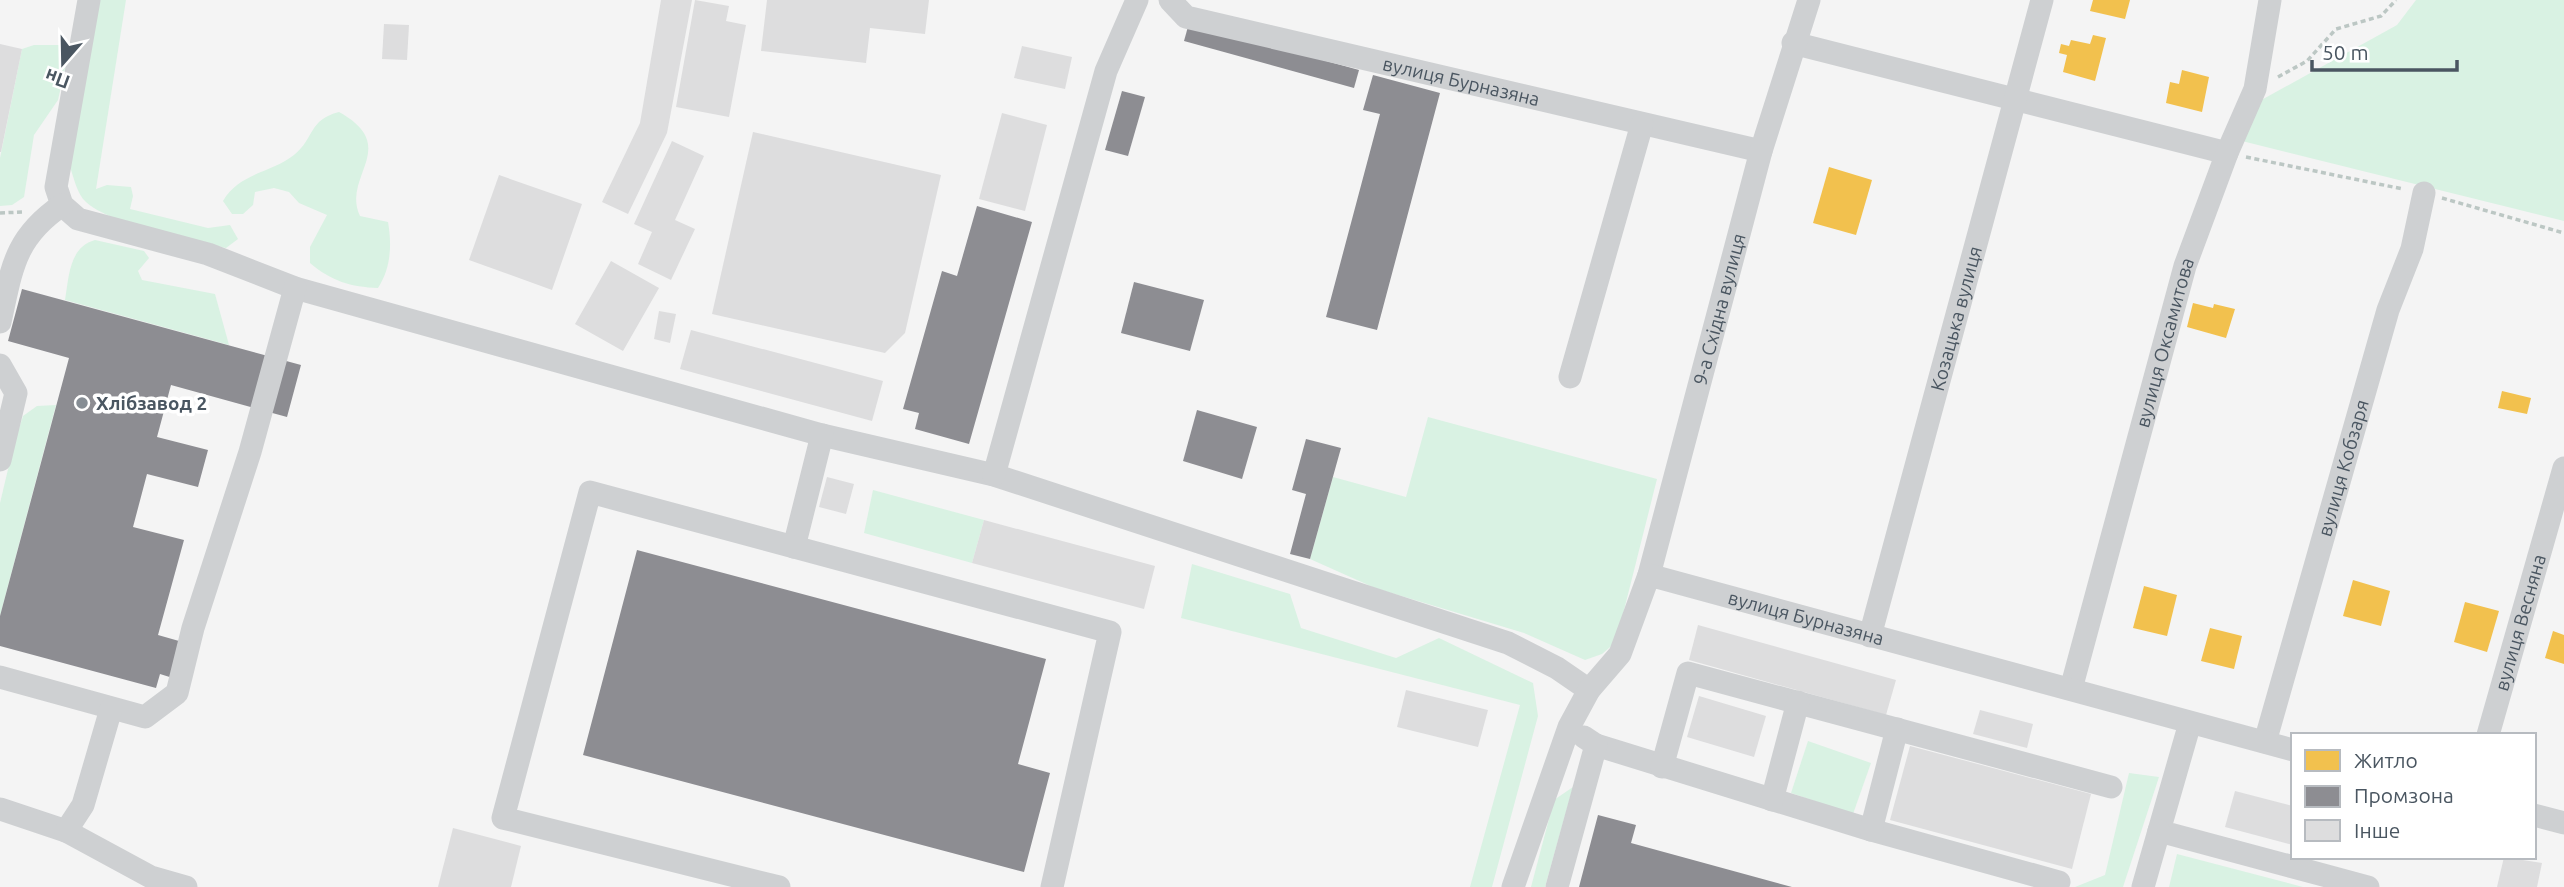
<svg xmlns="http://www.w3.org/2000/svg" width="2564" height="887" font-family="Ubuntu,sans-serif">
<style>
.green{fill:#d9f2e3}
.homes{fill:#f2c14e}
.industry{fill:#8d8d92}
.building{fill:#ddddde}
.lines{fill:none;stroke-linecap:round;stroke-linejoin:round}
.path{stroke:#bcc7c4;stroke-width:3.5;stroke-dasharray:5 3.5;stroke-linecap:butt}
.minor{stroke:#ced0d2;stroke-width:23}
.poi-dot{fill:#868d94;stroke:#fff;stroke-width:2.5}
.labels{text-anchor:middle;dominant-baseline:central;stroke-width:7;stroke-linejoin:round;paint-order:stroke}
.street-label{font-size:19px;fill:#4a5661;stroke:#fff}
.poi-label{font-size:19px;font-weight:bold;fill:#4a5661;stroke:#fff;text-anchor:start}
</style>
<rect width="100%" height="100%" fill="#f4f4f4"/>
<g class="green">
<path d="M 96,0 L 126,0 L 96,189 L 107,185 L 131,187 L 133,196 L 130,209 L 208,228 L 230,225 L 238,239 L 226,248 C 192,239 109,224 86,202 C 77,194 74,178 70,167 Z"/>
<path d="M 2416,0 L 2564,0 L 2564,221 L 2238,140 L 2256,103 L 2397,25 Z"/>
<path d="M 34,45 L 63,45 L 68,55 L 58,100 L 34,135 L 24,197 L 12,205 L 0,206 L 0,158 L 22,49 Z"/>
<path d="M 339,112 C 402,147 341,176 360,216 L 388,222 C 392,245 391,268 378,288 C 351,287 331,281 310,263 L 310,247 L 327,215 L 299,203 L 289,192 L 274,188 L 255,192 L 253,205 L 243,214 L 232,214 L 223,201 C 239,173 271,173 294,155 C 315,138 308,120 339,112 Z"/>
<path d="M 95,240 L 144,251 L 149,258 L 138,271 L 142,280 L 215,294 L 229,345 L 65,300 C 69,277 69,247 95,240 Z"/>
<path d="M 56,405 L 0,616 L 0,503 L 14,444 L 23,416 L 37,406 Z"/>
<path d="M 1428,417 L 1657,479 L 1616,642 L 1602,654 L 1585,660 L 1524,633 L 1375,588 L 1310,559 L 1333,477 L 1406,497 Z"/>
<path d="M 873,490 L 984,520 L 972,563 L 864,533 Z"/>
<path d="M 1192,564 L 1290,594 L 1301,628 L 1396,658 L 1439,638 L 1533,683 L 1538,716 L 1492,887 L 1470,887 L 1520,705 L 1181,618 Z"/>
<path d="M 1808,741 L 1871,763 L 1853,814 L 1791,793 Z"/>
<path d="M 2129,773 L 2159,777 L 2123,887 L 2075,887 L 2105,875 Z"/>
<path d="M 1573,787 L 1545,887 L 1531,887 L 1554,800 Z"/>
<path d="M 2177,854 L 2303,887 L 2169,887 Z"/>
</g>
<g class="homes">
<path d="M 2093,0 L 2130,0 L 2125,19 L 2090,11 Z"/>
<path d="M 2093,35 L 2106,38 L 2095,81 L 2063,72 L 2067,55 L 2059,53 L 2061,44 L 2069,46 L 2071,40 L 2090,44 Z"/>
<path d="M 2182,70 L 2209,77 L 2202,112 L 2166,103 L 2170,82 L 2179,84 Z"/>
<path d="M 1829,167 L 1872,180 L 1856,235 L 1813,223 Z"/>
<path d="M 2193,303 L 2213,308 L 2214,304 L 2235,309 L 2226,338 L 2187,327 Z"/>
<path d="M 2502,391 L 2531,398 L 2527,414 L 2498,408 Z"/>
<path d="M 2353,580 L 2390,591 L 2381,626 L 2343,616 Z"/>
<path d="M 2144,586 L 2177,595 L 2167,636 L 2133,628 Z"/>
<path d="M 2465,602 L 2499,611 L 2487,652 L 2454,642 Z"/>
<path d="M 2210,628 L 2242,636 L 2234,669 L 2201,661 Z"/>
<path d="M 2553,631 L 2564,635 L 2564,664 L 2545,658 Z"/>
</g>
<g class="industry">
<path d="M 1189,23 L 1359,70 L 1354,88 L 1184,41 Z"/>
<path d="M 1373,75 L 1440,93 L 1377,330 L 1326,317 L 1380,114 L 1363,110 Z"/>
<path d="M 1122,91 L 1145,97 L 1128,156 L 1105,150 Z"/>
<path d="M 977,206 L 1032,222 L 969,444 L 915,429 L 919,413 L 903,409 L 942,271 L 957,276 Z"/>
<path d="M 1134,282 L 1204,300 L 1190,351 L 1121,333 Z"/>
<path d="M 22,289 L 301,365 L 287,417 L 171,385 L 157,437 L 208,450 L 198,487 L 147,474 L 133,527 L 184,540 L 158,635 L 186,643 L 176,679 L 160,674 L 156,688 L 0,646 L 0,616 L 69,358 L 8,341 Z"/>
<path d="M 1197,410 L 1257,427 L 1242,479 L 1183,461 Z"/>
<path d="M 1306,439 L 1341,448 L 1310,559 L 1290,554 L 1306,494 L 1292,490 Z"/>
<path d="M 637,550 L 1046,659 L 1018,764 L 1050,773 L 1024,872 L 583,755 Z"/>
<path d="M 1598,815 L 1636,825 L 1631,843 L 1792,887 L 1579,887 Z"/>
</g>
<g class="building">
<path d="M 661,0 L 692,0 L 667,133 L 628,214 L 602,202 L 640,123 Z"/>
<path d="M 695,0 L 729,6 L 726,21 L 746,25 L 729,117 L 676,107 Z"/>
<path d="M 767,0 L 929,0 L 925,34 L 870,28 L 866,63 L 761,51 Z"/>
<path d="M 384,24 L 409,25 L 407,60 L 382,59 Z"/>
<path d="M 0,44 L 22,49 L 1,152 L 0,152 Z"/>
<path d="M 1022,46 L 1072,57 L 1065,89 L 1014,78 Z"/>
<path d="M 1002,113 L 1047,125 L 1025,211 L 979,199 Z"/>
<path d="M 753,132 L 941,175 L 905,333 L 885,353 L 712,314 Z"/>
<path d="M 672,141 L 704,156 L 675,220 L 695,229 L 671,280 L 638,264 L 652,232 L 634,224 Z"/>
<path d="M 499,175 L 582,204 L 552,290 L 469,260 Z"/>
<path d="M 611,261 L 659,288 L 623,351 L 575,324 Z"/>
<path d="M 659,311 L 676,314 L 670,343 L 654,339 Z"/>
<path d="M 691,330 L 883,381 L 872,421 L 680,369 Z"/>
<path d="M 827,477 L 854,484 L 846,514 L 819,507 Z"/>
<path d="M 984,520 L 1155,566 L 1144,609 L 972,563 Z"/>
<path d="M 1698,625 L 1896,680 L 1886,715 L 1689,660 Z"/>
<path d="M 1406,690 L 1488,710 L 1478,747 L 1397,727 Z"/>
<path d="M 1699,696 L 1766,716 L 1754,757 L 1687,737 Z"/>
<path d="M 1980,710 L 2033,724 L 2027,748 L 1973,734 Z"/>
<path d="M 1910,746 L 2091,794 L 2072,869 L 1890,820 Z"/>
<path d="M 2235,791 L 2293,806 L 2293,845 L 2225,827 Z"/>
<path d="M 453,828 L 521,846 L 511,887 L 438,887 Z"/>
<path d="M 2504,857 L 2542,863 L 2537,887 L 2497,887 Z"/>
</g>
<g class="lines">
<g class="path">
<path d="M 2278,77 L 2307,61 L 2336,29 L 2381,16 L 2396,0"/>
<path d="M 2246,157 L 2403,189"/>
<path d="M 2442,198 L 2564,233"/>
<path d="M 0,213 L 22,212"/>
</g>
<g class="minor">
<path d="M 89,0 L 56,187 L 62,205 L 78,219 L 208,254 L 295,288 L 822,435 L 994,475 L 1508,643 L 1557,668 L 1589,690"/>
<path id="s1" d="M 1170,0 L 1186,17 L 1761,151"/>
<path d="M 1793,43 L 2227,153"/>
<path d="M 0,322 C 12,268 14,238 62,205"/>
<path d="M 0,365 L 16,393 L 0,460"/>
<path d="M 1570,377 L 1642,124"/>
<path d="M 994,475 L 1106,71 L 1137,0"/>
<path d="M 794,547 L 822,435"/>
<path id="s2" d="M 1649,575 L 1761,151 L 1809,0"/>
<path id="s3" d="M 1870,636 L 2042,0"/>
<path d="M 0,677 L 145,717 L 177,693 L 193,628 L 250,452 L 295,288"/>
<path id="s4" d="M 2071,689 L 2185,266 L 2227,153 L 2255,89 L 2270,0"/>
<path d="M 2190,723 L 2159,831 L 2368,887"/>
<path id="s5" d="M 2488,735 L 2564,468"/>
<path id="s6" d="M 2265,742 L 2388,310 L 2412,249 L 2424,193"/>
<path d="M 1596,745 L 1871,830 L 2059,882"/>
<path d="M 1662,767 L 1688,673 L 2111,787"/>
<path d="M 1772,800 L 1798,702"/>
<path d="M 0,809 L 66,831 L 151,877 L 186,887"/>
<path d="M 2534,815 L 2564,823"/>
<path d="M 1871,830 L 1897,729"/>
<path d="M 66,831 L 83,805 L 111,709"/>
<path d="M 779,887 L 503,818 L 590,492 L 1110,632 L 1052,887"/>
<path id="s7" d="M 1513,887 L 1569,727 L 1589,690 L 1620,654 L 1649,575 L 2293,750"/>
<path d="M 1557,887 L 1596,745 L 1584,737"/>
<path d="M 2143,887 L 2159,831"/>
</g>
</g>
<circle class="poi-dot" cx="82" cy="403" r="7"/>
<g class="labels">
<g class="street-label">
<text stroke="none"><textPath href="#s1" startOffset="306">вулиця Бурназяна</textPath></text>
<text stroke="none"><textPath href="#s2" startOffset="275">9-а Східна вулиця</textPath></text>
<text stroke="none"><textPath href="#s3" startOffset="329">Козацька вулиця</textPath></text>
<text stroke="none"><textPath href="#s4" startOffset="359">вулиця Оксамитова</textPath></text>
<text stroke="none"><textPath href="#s6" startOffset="285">вулиця Кобзаря</textPath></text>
<text stroke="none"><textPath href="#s7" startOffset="506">вулиця Бурназяна</textPath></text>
<text stroke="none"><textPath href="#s5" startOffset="117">вулиця Весняна</textPath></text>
</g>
<g class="poi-label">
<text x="96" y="403">Хлібзавод 2</text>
</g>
</g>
<rect x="2291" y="733" width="245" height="126" fill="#ffffff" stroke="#b7bbc0" stroke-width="2"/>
<rect x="2305" y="750" width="35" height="21" fill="#f2c14e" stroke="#b7bbc0" stroke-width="2"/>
<text x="2354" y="768" font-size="21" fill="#4a5661">Житло</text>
<rect x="2305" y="786" width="35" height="21" fill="#8d8d92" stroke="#b7bbc0" stroke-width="2"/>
<text x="2354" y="803" font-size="21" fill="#4a5661">Промзона</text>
<rect x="2305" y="820" width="35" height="21" fill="#ddddde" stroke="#b7bbc0" stroke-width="2"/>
<text x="2354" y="838" font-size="21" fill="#4a5661">Інше</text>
<g transform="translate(63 63) rotate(200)" stroke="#ffffff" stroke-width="5" paint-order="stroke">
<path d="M0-5L12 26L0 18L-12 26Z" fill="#4a5661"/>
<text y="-10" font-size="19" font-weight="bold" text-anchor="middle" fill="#4a5661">Пн</text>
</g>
<path d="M2312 60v10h145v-10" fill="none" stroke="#4a5661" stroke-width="3.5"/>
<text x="2322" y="60" font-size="21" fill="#4a5661" stroke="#ffffff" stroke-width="5" paint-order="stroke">50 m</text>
</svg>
